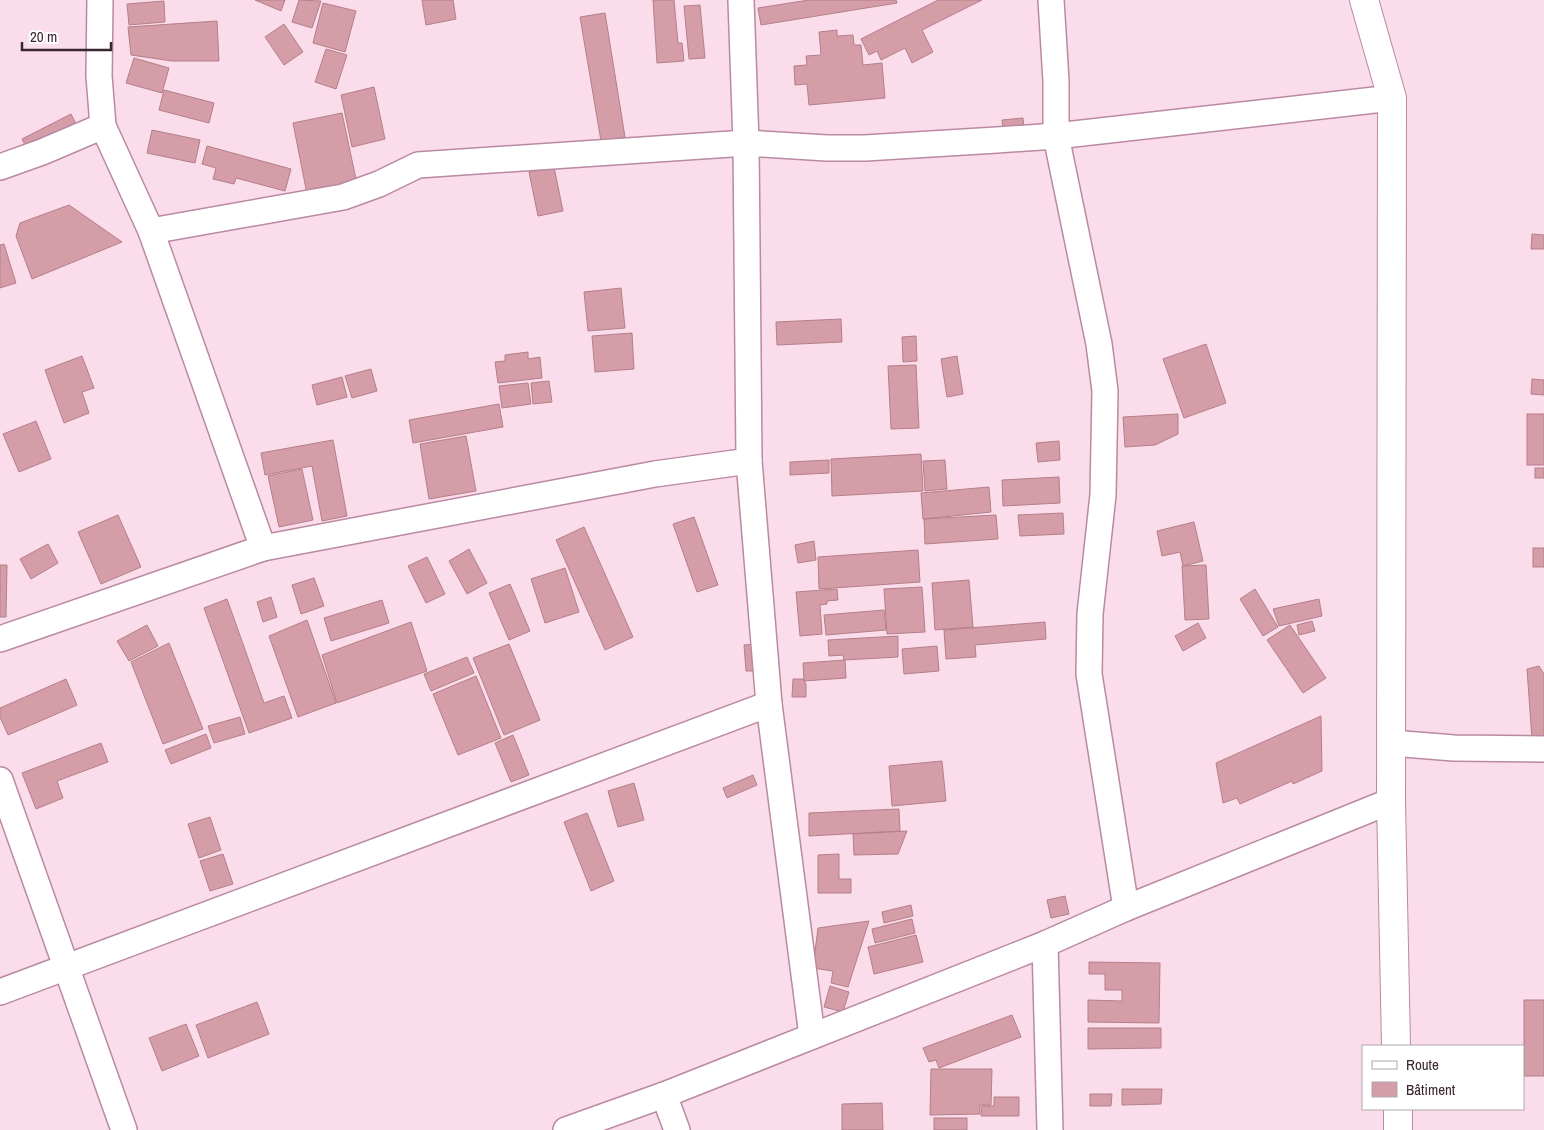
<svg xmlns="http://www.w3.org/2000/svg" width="1544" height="1130" font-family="'Archivo Narrow',sans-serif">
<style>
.building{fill:#d49da7;stroke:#b47f89}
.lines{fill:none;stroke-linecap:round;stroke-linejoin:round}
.minor-casing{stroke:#ba89a2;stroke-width:28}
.tertiary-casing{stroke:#ba89a2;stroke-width:30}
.minor{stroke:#fff;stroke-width:25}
.tertiary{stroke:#fff;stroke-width:28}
</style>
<rect width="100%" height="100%" fill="#fbdceb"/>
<g class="building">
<path d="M 255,0 L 285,0 L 281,11 Z"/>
<path d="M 299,0 L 321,1 L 312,28 L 292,22 Z"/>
<path d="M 422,0 L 453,0 L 456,19 L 426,25 Z"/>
<path d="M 653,0 L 674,0 L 678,43 L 682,43 L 684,61 L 657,63 Z"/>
<path d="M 809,0 L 896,0 L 897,3 L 761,25 L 758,8 Z"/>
<path d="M 938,0 L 982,0 L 922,30 L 933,52 L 912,63 L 905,48 L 881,60 L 877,51 L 869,55 L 861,39 Z"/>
<path d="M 164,1 L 165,22 L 129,25 L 127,4 Z"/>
<path d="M 323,3 L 356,11 L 345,52 L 313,43 Z"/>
<path d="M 700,5 L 705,58 L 689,59 L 684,6 Z"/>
<path d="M 605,13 L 625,137 L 601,141 L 580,17 Z"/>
<path d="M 217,21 L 219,61 L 172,61 L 131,55 L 128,27 Z"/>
<path d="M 284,24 L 303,52 L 284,65 L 265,37 Z"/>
<path d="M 837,30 L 837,36 L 853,35 L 854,45 L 861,45 L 863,65 L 882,63 L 885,98 L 809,105 L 807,84 L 795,85 L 794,66 L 807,65 L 806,56 L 821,55 L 819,32 Z"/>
<path d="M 326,49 L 347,55 L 336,89 L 315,82 Z"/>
<path d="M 134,58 L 169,68 L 162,93 L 126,83 Z"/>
<path d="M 374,87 L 385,139 L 352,147 L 341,95 Z"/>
<path d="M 164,90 L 214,103 L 209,123 L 159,110 Z"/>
<path d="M 342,113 L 357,184 L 307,194 L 293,123 Z"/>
<path d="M 71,114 L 78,128 L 29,153 L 22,139 Z"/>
<path d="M 1023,118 L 1024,129 L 1003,131 L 1002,120 Z"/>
<path d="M 152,130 L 200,140 L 195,163 L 147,153 Z"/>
<path d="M 207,146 L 291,169 L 285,191 L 236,178 L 234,184 L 213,179 L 216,168 L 202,164 Z"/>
<path d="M 554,167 L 563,211 L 538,216 L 529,172 Z"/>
<path d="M 69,205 L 122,242 L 32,279 L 16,236 L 20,223 Z"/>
<path d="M 1532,234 L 1544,235 L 1544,249 L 1531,249 Z"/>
<path d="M 4,244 L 16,283 L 0,288 L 0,245 Z"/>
<path d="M 621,288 L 625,328 L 588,331 L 584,292 Z"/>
<path d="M 841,319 L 842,342 L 777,345 L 776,322 Z"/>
<path d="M 632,333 L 634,369 L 595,372 L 592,336 Z"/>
<path d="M 916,336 L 917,361 L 903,362 L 902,337 Z"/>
<path d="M 1206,344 L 1226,403 L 1184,418 L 1163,359 Z"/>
<path d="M 528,352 L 528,359 L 540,357 L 542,378 L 498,383 L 495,362 L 505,361 L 505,355 Z"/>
<path d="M 82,356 L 94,388 L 82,392 L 89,413 L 64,423 L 45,370 Z"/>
<path d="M 957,356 L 963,394 L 947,397 L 941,359 Z"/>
<path d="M 916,365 L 919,428 L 891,429 L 888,366 Z"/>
<path d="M 371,369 L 377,391 L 352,398 L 345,376 Z"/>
<path d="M 342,377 L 347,397 L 317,405 L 312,385 Z"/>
<path d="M 1532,379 L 1544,380 L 1544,395 L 1531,394 Z"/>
<path d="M 549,381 L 552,402 L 533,404 L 531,383 Z"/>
<path d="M 528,383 L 531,404 L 502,408 L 499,386 Z"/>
<path d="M 499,404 L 503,427 L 413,443 L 409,420 Z"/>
<path d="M 1178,414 L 1178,434 L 1155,445 L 1125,447 L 1123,417 Z"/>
<rect x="1527" y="414" width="17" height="51"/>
<path d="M 36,421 L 51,459 L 19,472 L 3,434 Z"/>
<path d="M 466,436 L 476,491 L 429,499 L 420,444 Z"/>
<path d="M 333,440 L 347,516 L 322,521 L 312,466 L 265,475 L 261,453 Z"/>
<path d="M 1059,441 L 1060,460 L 1038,462 L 1036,443 Z"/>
<path d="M 921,454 L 923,491 L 832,496 L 831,459 Z"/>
<path d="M 829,460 L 829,473 L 790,475 L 790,462 Z"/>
<path d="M 945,460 L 947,489 L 925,491 L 923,461 Z"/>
<rect x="1535" y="468" width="9" height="10"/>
<path d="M 302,469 L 313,520 L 279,527 L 268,476 Z"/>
<path d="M 1059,477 L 1060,503 L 1003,506 L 1002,480 Z"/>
<path d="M 989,487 L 991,512 L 923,519 L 921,493 Z"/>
<path d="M 1063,513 L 1064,534 L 1020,536 L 1018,515 Z"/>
<path d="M 118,515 L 141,567 L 101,584 L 78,532 Z"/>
<path d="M 996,515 L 998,539 L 925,544 L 924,519 Z"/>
<path d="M 694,517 L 718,585 L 697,592 L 673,524 Z"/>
<path d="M 1194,522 L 1203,561 L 1183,566 L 1180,552 L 1162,556 L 1157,531 Z"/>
<path d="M 584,527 L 633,637 L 605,650 L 556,540 Z"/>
<path d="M 814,541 L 816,560 L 798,563 L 795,545 Z"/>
<path d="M 48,544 L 58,563 L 31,579 L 20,559 Z"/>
<rect x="1533" y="548" width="11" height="19"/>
<path d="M 469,549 L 487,583 L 467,594 L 449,561 Z"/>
<path d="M 918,550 L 920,582 L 819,589 L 818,557 Z"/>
<path d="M 427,557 L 445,594 L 426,603 L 408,566 Z"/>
<path d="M 0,565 L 7,565 L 6,617 L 0,617 Z"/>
<path d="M 1206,565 L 1209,619 L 1185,620 L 1182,566 Z"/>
<path d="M 565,568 L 579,612 L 545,623 L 531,579 Z"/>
<path d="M 314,578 L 324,606 L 301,614 L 292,585 Z"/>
<path d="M 969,580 L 973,627 L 935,630 L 932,583 Z"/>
<path d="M 510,584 L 530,631 L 509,640 L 489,593 Z"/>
<path d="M 922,587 L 925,632 L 887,634 L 884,589 Z"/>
<path d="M 837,589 L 838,600 L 827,601 L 827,604 L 820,605 L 822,634 L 800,636 L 796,592 Z"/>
<path d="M 1255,589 L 1278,627 L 1263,636 L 1240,599 Z"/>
<path d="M 271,597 L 277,617 L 263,622 L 257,602 Z"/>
<path d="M 227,599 L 264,703 L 284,696 L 292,718 L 249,733 L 204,608 Z"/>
<path d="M 1319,599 L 1322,616 L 1279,626 L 1273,609 Z"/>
<path d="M 382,600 L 389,623 L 331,641 L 324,618 Z"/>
<path d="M 884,610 L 886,630 L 826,635 L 824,615 Z"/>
<path d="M 307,620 L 336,703 L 298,717 L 269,636 Z"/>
<path d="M 1312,621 L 1315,631 L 1299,635 L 1297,625 Z"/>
<path d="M 411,622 L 427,671 L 337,703 L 322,655 Z"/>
<path d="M 1045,622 L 1046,639 L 975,645 L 976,657 L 946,659 L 944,630 Z"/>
<path d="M 1198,623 L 1206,638 L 1183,651 L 1175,636 Z"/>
<path d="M 147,625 L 158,646 L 129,661 L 117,641 Z"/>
<path d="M 1290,625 L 1326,678 L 1303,693 L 1267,640 Z"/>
<path d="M 898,636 L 898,657 L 844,660 L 843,655 L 829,656 L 828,640 Z"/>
<path d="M 169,643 L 203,729 L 163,744 L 131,662 Z"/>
<path d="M 509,644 L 540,720 L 504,735 L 473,658 Z"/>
<path d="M 758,644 L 760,671 L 746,671 L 744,645 Z"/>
<path d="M 937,646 L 939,671 L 904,674 L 902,649 Z"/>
<path d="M 467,657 L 474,673 L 431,691 L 424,674 Z"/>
<path d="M 845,660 L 846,678 L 804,681 L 803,663 Z"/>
<path d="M 1539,666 L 1544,674 L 1544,744 L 1532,739 L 1527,669 Z"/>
<path d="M 476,676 L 501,738 L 458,755 L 433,694 Z"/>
<path d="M 66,679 L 77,705 L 8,735 L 0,717 L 0,708 Z"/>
<path d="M 793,679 L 803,679 L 806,684 L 806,697 L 792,697 Z"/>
<path d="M 1321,716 L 1322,771 L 1293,784 L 1292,781 L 1240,804 L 1237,798 L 1223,803 L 1216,763 Z"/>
<path d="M 240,717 L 245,734 L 214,743 L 208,726 Z"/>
<path d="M 206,734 L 211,748 L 171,764 L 165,750 Z"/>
<path d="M 513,735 L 529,775 L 511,782 L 495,743 Z"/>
<path d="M 101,743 L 108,762 L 57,781 L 63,798 L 36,809 L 22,773 Z"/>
<path d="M 942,761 L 946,801 L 892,806 L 889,766 Z"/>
<path d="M 753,775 L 757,785 L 727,798 L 723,788 Z"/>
<path d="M 634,783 L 644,820 L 618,827 L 608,791 Z"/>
<path d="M 899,809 L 900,831 L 809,836 L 809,813 Z"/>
<path d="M 587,813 L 614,881 L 591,891 L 564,822 Z"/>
<path d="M 210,817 L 221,850 L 199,858 L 188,824 Z"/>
<path d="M 907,831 L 898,854 L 854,855 L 853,834 Z"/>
<path d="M 223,854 L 233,884 L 210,891 L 200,861 Z"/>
<path d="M 839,854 L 839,879 L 851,879 L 851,893 L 818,893 L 818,855 Z"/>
<path d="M 1065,896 L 1069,914 L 1051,918 L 1047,900 Z"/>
<path d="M 911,905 L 913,916 L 884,923 L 882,912 Z"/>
<path d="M 912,919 L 915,933 L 875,943 L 872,929 Z"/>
<path d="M 869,921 L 848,987 L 831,983 L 833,971 L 813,968 L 818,928 Z"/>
<path d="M 916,935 L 923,962 L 874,974 L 868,947 Z"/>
<path d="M 1089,962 L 1160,963 L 1159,1023 L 1088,1022 L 1088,1000 L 1122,1001 L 1122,990 L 1105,990 L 1105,974 L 1089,974 Z"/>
<path d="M 830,986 L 849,992 L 843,1012 L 824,1007 Z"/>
<rect x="1524" y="1000" width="20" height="76"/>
<path d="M 257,1002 L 269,1034 L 208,1058 L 196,1025 Z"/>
<path d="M 1012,1015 L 1021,1037 L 939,1068 L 936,1060 L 929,1062 L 923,1048 Z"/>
<path d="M 186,1024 L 199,1056 L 162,1071 L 149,1038 Z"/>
<path d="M 1088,1028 L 1161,1028 L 1161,1048 L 1088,1049 Z"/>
<path d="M 931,1069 L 992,1069 L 991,1105 L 980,1105 L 980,1114 L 930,1115 Z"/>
<path d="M 1122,1089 L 1162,1089 L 1161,1104 L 1122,1105 Z"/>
<path d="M 1090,1094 L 1112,1094 L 1111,1106 L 1090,1106 Z"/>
<path d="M 994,1097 L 1019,1097 L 1019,1116 L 981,1116 L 982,1106 L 994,1106 Z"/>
<path d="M 882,1103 L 883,1130 L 842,1130 L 842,1104 Z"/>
<rect x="934" y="1118" width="33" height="12"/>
</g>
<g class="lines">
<g class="minor-casing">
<g id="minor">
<path d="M 100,0 L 99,76 L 103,126"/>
<path d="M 1051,0 L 1056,81 L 1056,136 L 1099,344 L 1105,391 L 1103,495 L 1090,614 L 1089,674 L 1126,908"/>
<path d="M 0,167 L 42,152 L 103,126 L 151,231 L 263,548"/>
<path d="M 151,231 L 343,197 L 379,184 L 418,165 L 746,143 L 827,148 L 865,148 L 997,140 L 1056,136 L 1392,98"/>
<path d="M 749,461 L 769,704 L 812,1036"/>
<path d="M 0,639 L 263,548 L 655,474 L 749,461 L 746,143 L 741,0"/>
<path d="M 1391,743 L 1454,748 L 1544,749"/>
<path d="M 0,780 L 124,1130"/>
<path d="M 1045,944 L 1050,1130"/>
<path d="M 0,992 L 769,704"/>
<path d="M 664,1095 L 677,1130"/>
<path d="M 566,1130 L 664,1095 L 1045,944 L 1126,908 L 1391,801"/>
</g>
</g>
<g class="tertiary-casing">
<g id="tertiary">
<path d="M 1364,0 L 1392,98 L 1391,801 L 1396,1046"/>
<path d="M 1398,1109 L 1398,1130"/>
</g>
</g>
<use href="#minor" class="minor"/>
<use href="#tertiary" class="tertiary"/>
</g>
<rect x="1362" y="1045" width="162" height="65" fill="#ffffff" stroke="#b0a8ac"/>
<rect x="1372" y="1061" width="25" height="8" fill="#ffffff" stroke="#b0a8ac"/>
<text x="1406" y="1070" font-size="15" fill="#3a2630">Route</text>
<rect x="1372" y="1082" width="25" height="15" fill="#d49da7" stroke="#b0a8ac"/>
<text x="1406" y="1095" font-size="15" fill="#3a2630">Bâtiment</text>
<path d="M22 42v8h89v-8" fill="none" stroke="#3a2630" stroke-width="2.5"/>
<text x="30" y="42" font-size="15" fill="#3a2630" stroke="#ffffff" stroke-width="4" paint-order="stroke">20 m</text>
</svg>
